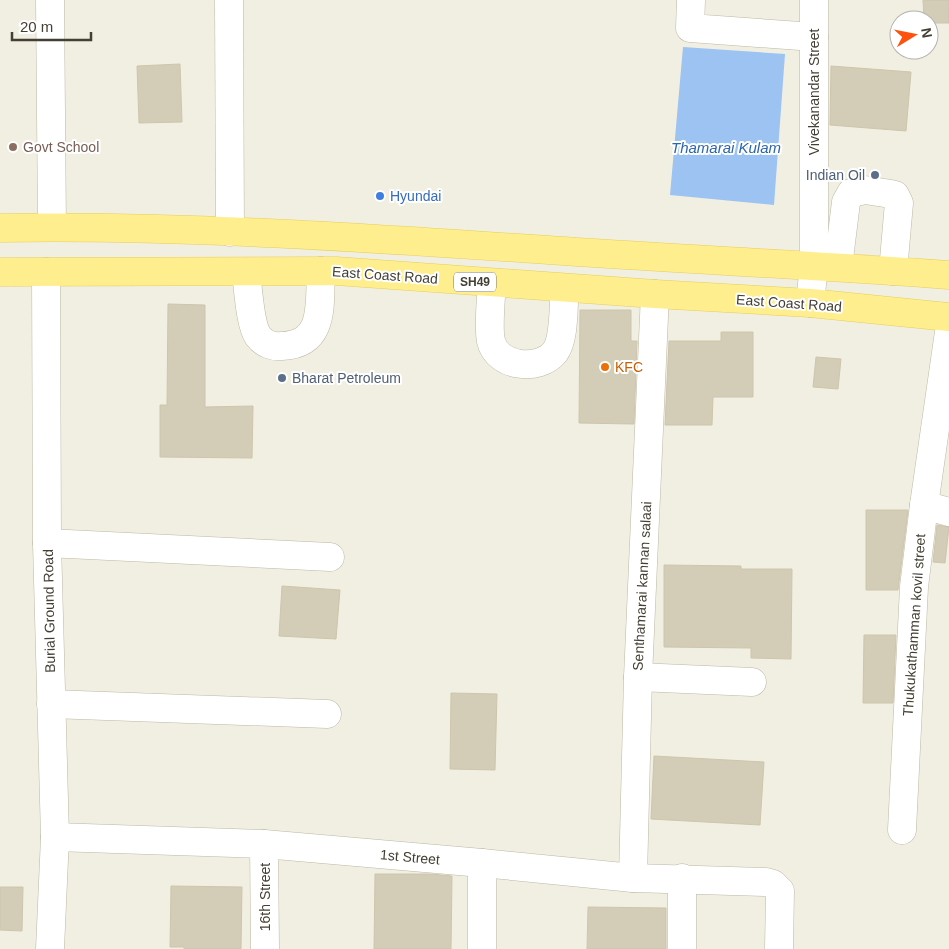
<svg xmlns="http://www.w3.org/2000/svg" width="949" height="949" font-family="Helvetica,sans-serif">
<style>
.water{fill:#9cc3f1}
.building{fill:#d3ccb7;stroke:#cec5ab}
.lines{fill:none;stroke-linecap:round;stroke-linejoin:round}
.minor-casing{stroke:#bdb8a5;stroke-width:29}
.major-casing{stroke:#e5ce5d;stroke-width:29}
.minor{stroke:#fff;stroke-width:28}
.major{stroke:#ffee8d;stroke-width:28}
.education-dot{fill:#8d6e63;stroke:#fff;stroke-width:2}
.service-dot{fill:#5c6f8a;stroke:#fff;stroke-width:2}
.shop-dot{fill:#3f7fe0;stroke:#fff;stroke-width:2}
.food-dot{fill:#e8710a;stroke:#fff;stroke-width:2}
.labels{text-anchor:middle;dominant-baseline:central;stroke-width:4;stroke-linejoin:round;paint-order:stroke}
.shield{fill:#fff;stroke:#7b7970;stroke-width:1}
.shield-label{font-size:12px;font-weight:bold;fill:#433f33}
.street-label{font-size:14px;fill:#433f33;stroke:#fff}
.education-label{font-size:14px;fill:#785e54;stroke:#fff;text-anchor:start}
.service-label{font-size:14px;fill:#4e5e75;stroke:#fff;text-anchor:end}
.shop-label{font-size:14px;fill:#366cbe;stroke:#fff;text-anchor:start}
.food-label{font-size:14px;fill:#c56008;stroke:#fff;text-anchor:start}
.water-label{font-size:15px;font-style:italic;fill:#2b66af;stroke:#fff}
</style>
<rect width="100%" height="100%" fill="#f1efe2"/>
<path class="water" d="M 683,47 L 785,54 L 774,205 L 670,195 Z"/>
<g class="building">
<path d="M 923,0 L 949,0 L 949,23 L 929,23 L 929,20 L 924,20 Z"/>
<path d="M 180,64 L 182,122 L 139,123 L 137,66 Z"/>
<path d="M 831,66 L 911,72 L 906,131 L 830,125 Z"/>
<path d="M 168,304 L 205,305 L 205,407 L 253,406 L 252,458 L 160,457 L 160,405 L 167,405 Z"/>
<path d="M 580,310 L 631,310 L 631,341 L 637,341 L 634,424 L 579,423 Z"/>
<path d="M 721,332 L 753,332 L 753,397 L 713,397 L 712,425 L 665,425 L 669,341 L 721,341 Z"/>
<path d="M 816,357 L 841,359 L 838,389 L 813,387 Z"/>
<path d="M 866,510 L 908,510 L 898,590 L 866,590 Z"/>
<path d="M 937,525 L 949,527 L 945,563 L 933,562 Z"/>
<path d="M 664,565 L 741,566 L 741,569 L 792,569 L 791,659 L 751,658 L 751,648 L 664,647 Z"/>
<path d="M 282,586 L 340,590 L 336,639 L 279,636 Z"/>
<path d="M 864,635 L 896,635 L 893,703 L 863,703 Z"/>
<path d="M 451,693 L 497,694 L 495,770 L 450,769 Z"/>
<path d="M 654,756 L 764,762 L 760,825 L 651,819 Z"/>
<path d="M 375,874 L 430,874 L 452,876 L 451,949 L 374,949 Z"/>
<path d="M 171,886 L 242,887 L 241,949 L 184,949 L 184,947 L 170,947 Z"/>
<path d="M 0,887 L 23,887 L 22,931 L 0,930 Z"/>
<path d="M 588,907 L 666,908 L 666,949 L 587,949 Z"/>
</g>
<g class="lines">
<g class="minor-casing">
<g id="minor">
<path d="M 50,0 L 52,227"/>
<path d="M 229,0 L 230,232"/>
<path d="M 691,0 L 690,28 L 814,37"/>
<path d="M 838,267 L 846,202 L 851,193 L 865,190 L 891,194 L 895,195 L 899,203 L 893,271"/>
<path d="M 46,272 L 47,543 L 55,837 L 50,949"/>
<path d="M 246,272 C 248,287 250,325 258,336 C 264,344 273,347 282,346 C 326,344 319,304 321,271"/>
<path d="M 492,283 C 491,297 488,328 491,341 C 497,367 539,372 555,352 C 565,339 563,304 565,288"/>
<path d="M 810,303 L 814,265 L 814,0"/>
<path d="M 924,505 L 949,512"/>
<path d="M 47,543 L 330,557"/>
<path d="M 638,677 L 752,682"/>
<path d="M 51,704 L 327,714"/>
<path d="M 902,830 L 914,587 L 924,505 L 949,332"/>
<path d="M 55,837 L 264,844 L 482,863 L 633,878 L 766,882 L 773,884 L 780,891 L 779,949"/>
<path d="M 264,844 L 265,949"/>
<path d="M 633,878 L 638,677 L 655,294"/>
<path d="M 482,949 L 482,863"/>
<path d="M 682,949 L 682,878"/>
</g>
</g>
<g class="major-casing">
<g id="major">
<path d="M 0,228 C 193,225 385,239 577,252 C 701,260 825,266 949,275"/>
<path d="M 0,272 L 336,271 L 655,294 L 810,303 L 949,317"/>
</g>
</g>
<use href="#minor" class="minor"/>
<use href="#major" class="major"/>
</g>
<circle class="education-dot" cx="13" cy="147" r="5"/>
<g class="service-dot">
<circle cx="875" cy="175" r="5"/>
<circle cx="282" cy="378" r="5"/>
</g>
<circle class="shop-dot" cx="380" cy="196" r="5"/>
<circle class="food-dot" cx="605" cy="367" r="5"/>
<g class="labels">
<rect class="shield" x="454" y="272.5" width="42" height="19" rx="4"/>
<g class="shield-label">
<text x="475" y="282">SH49</text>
</g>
<g class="street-label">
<text transform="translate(814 92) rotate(-90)">Vivekanandar Street</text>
<text transform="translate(385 275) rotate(4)">East Coast Road</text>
<text transform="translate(789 303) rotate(4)">East Coast Road</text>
<text transform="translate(642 586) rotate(-87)">Senthamarai kannan salaai</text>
<text transform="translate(49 611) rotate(-91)">Burial Ground Road</text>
<text transform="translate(914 625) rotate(-86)">Thukukathamman kovil street</text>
<text transform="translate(410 857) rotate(5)">1st Street</text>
<text transform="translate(265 897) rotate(-90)">16th Street</text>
</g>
<g class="education-label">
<text x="23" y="147">Govt School</text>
</g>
<g class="service-label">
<text x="865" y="175">Indian Oil</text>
<text x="292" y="378" text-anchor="start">Bharat Petroleum</text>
</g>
<g class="shop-label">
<text x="390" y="196">Hyundai</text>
</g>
<g class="food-label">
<text x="615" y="367">KFC</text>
</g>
<g class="water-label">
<text x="726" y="147">Thamarai Kulam</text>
</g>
</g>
<g transform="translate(914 35) rotate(80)"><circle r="24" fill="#ffffff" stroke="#b4b2ad"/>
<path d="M0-4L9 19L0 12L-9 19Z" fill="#fd510d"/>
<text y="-8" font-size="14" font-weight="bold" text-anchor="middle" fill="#433f33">N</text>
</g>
<path d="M12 32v8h79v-8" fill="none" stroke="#433f33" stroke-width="2.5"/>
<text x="20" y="32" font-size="15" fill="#433f33" stroke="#ffffff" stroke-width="4" paint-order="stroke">20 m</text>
</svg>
